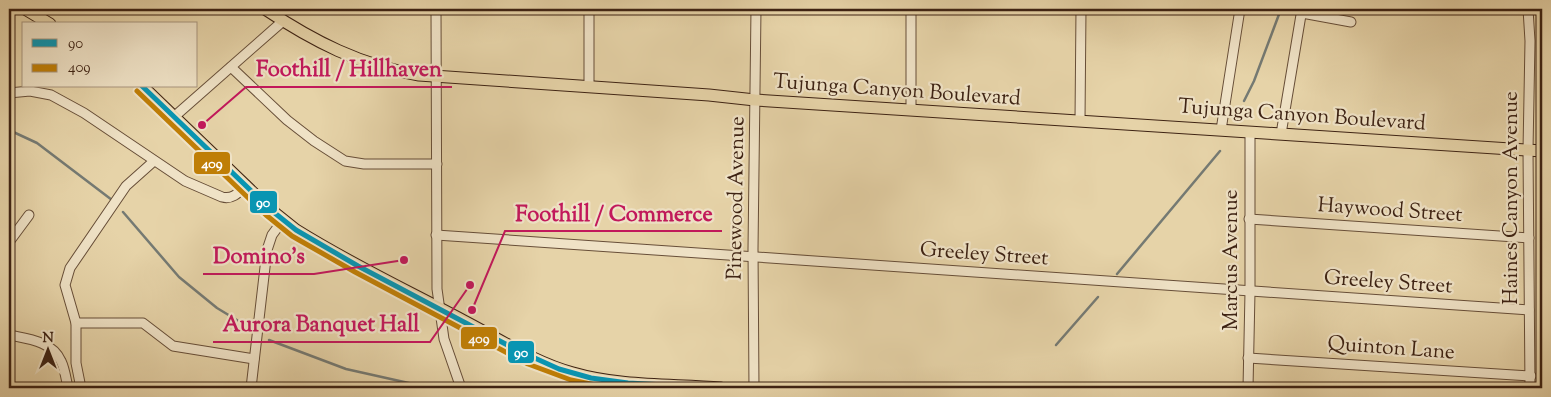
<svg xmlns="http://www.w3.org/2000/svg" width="1551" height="397" font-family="'Sorts Mill Goudy',serif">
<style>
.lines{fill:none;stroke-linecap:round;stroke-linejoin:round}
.stream{stroke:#757a73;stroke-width:2.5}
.minor-casing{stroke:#674e38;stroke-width:11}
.major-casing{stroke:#3d2213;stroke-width:13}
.minor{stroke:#efe2c6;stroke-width:9}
.major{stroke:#e6d3a8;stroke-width:11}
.bus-1-casing{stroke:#efe2c6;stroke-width:9}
.bus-2-casing{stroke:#efe2c6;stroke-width:9}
.bus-1{stroke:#0995b2;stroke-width:5}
.bus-2{stroke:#bf7e06;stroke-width:5}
.labels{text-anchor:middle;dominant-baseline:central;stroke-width:4.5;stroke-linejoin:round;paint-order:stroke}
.street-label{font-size:21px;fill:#3d2213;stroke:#efe2c6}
.leader{fill:none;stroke:#c2185b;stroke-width:2}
.callout-dot{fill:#c2185b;stroke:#efe2c6;stroke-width:2}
.callout-label{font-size:22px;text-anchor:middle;font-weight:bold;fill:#c2185b;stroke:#efe2c6;stroke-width:4.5;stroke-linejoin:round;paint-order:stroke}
.line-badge{stroke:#efe2c6;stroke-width:2}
.badge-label{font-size:14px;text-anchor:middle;font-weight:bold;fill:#fff}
</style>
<rect width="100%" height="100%" fill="#e6d3a8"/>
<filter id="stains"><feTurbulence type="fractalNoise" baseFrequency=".004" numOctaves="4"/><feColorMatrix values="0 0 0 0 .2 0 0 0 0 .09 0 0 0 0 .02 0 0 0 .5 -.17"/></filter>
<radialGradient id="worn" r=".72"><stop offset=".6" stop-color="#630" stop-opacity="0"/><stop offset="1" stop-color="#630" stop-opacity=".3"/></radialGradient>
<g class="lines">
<g class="stream">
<path d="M 1244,101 L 1254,81 L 1281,9"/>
<path d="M 9,130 L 37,143 L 112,200"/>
<path d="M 123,212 L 179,277 L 217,308 L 250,328"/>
<path d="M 1117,274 L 1220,151"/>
<path d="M 269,340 L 346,369 L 431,388"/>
<path d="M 1056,345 L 1098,297"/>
</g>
<g class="minor-casing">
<g id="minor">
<path d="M 436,9 L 437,289 L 444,339 L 461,388"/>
<path d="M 589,9 L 589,87"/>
<path d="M 1528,9 L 1530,41 L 1528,150 L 1530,388"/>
<path d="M 1302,13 L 1351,22"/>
<path d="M 231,67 L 287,120 L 314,141 L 345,161 L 364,164 L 437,164"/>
<path d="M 9,93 L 30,91 L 51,95 L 84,113 L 185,181 L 222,197 C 233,200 239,192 246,185"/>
<path d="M 911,110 L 911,9"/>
<path d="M 175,116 L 283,21"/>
<path d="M 1080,120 L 1081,9"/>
<path d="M 1221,130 L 1240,9"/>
<path d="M 1281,134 L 1302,9"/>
<path d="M 1249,219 L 1529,238"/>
<path d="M 436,235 L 1529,310"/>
<path d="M 9,242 L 29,215"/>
<path d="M 76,323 L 143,323 L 173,346 L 254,359"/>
<path d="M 9,335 C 28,339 52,341 61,361 C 65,369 66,379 68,388"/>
<path d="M 1248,358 L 1531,376"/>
<path d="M 81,388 L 76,363 L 76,323 L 65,285 L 70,268 L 126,186 L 154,161"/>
<path d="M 251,388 L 267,250 L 272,235 L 283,220"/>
<path d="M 754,388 L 753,249 L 756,9"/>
<path d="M 1248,388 L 1250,292 L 1250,132"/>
</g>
</g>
<g class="major-casing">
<g id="major">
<path d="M 25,9 L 50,24"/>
<path d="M 265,9 C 313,41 361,66 419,75 L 709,95 L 755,100 L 1542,151"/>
<path d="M 142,86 L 271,210 L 296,230 C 350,264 408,291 464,321 C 499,339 535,363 573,373 C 621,387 673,384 721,388"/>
</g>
</g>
<use href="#minor" class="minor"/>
<use href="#major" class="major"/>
<g class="bus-1-casing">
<path id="bus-1" d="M 142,86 L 271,210 L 296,230 L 358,266 L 517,350 L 559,369 L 591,378 L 628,383 L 721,388"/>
</g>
<g class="bus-2-casing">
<path id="bus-2" d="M 137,91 L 266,215 L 292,236 L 355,272 L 528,364 L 571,380 L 610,388"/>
</g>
<use href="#bus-1" class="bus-1"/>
<use href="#bus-2" class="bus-2"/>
</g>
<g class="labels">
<g class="street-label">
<text transform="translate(897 91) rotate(4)">Tujunga Canyon Boulevard</text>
<text transform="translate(1302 116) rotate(4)">Tujunga Canyon Boulevard</text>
<text transform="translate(737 198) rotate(-89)">Pinewood Avenue</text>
<text transform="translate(1512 198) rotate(-90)">Haines Canyon Avenue</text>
<text transform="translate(1390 211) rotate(4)">Haywood Street</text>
<text transform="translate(984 255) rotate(4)">Greeley Street</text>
<text transform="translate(1232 260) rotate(-90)">Marcus Avenue</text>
<text transform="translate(1388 283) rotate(4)">Greeley Street</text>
<text transform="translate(1391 349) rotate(4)">Quinton Lane</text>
</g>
</g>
<path class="leader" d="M202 125L246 87H452M472 310L505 231H722M404 260L314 274H203M470 285L430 342H213"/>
<g class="callout-dot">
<circle cx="202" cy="125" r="5"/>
<circle cx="472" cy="310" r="5"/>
<circle cx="404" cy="260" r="5"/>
<circle cx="470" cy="285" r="5"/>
</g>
<g class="callout-label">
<text x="349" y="76">Foothill / Hillhaven</text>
<text x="614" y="221">Foothill / Commerce</text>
<text x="259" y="263">Domino's</text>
<text x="321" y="331">Aurora Banquet Hall</text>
</g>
<g class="line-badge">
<rect x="193" y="151" width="38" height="24" rx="5" fill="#bf7e06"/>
<rect x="249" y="190" width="29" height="24" rx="5" fill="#0995b2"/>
<rect x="460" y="326" width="38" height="24" rx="5" fill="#bf7e06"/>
<rect x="507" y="340" width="28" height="24" rx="5" fill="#0995b2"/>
</g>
<g class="badge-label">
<text x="212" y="168">409</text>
<text x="263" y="207">90</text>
<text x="479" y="343">409</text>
<text x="521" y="357">90</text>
</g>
<rect width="1551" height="397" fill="none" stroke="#e6d3a8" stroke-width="30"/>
<rect x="10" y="10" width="1531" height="377" fill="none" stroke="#3d2213" stroke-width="2.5"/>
<rect x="15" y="15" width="1521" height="367" fill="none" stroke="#3d2213"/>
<rect x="22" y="22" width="175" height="65" fill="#efe2c6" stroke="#a8957e"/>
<rect x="32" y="39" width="25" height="8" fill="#0995b2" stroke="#a8957e"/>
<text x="68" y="48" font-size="15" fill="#3d2213">90</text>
<rect x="32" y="64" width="25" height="8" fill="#bf7e06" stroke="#a8957e"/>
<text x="68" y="72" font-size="15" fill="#3d2213">409</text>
<g transform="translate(48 350)" stroke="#efe2c6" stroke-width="4" paint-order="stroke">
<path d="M0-4L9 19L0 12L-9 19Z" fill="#3d2213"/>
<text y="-8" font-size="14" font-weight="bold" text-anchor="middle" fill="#3d2213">N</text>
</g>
<rect width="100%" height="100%" filter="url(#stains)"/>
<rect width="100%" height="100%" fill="url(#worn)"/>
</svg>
